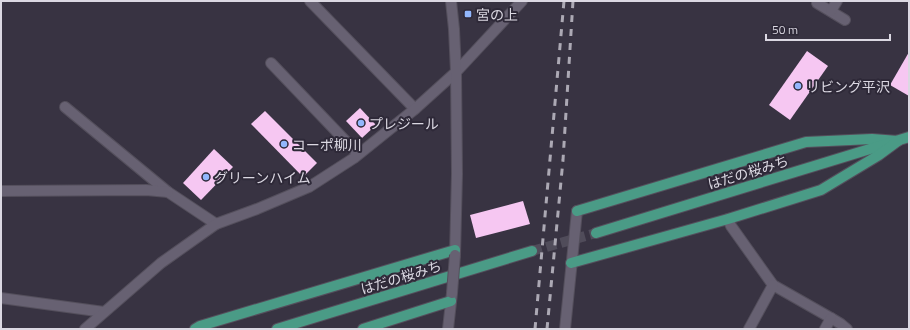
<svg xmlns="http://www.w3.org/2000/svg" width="910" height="330" font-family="'Titillium Web','Noto Sans JP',sans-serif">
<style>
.building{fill:#f6c7f2}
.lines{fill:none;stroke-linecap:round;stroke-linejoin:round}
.primary-tunnel{stroke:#504c5a;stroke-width:10;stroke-dasharray:10 5;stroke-linecap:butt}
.street-casing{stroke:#544f5c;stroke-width:12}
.secondary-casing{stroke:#544f5c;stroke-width:12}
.primary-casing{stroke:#544f5c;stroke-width:12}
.street{stroke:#676172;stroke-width:10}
.secondary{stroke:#676172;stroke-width:10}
.primary{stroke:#4a9b86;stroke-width:10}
.rail{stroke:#aca9b4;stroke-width:3;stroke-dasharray:7 7;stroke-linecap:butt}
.secondary-bridge-casing{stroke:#544f5c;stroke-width:12;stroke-linecap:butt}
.secondary-bridge{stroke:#676172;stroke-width:10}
.poi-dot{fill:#92b7fd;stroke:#2e2938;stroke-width:1.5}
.labels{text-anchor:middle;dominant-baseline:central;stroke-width:4;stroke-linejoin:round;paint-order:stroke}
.poi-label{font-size:14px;fill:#dbd8e2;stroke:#2e2938;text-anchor:start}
.street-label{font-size:14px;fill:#dbd8e2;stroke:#2e2938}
</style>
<rect width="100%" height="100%" fill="#383342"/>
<g class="building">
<path d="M 807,51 L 828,66 L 790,120 L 769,105 Z"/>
<path d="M 909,52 L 909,96 L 890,85 Z"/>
<path d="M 360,108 L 376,125 L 362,138 L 346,121 Z"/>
<path d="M 265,111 L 317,163 L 303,177 L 251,124 Z"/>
<path d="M 214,149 L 233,167 L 201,200 L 183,183 Z"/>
<path d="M 523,201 L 530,224 L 476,238 L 470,215 Z"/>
</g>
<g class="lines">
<path class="primary-tunnel" d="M 532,251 L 596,233"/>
<g class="street-casing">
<g id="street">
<path d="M 310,1 L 415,109"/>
<path d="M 817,3 L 845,20"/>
<path d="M 831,11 L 837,1"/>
<path d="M 271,63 L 358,154"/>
<path d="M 65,107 L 168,192 L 216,224"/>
<path d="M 1,191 L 146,190 L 168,192"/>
<path d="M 728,219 L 731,226 L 773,285 L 831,318 L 841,324 L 847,329"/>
<path d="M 1,298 L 104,312"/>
<path d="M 85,329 L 161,263 L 216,224 L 257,209 L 309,187 L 354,158 L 415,109 L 456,72 L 522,1"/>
<path d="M 565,329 L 577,211"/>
<path d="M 749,329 L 773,285"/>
<path d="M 825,329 L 831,318"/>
</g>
</g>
<g class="secondary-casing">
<g id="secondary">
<path d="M 451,1 L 454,29 L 456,72 L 457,174 L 455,255"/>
<path d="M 448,329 L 452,293"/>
</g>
</g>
<g class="primary-casing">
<g id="primary">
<path d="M 577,211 L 806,142 L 872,139 L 898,141"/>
<path d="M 596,233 L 909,137"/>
<path d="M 571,263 L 728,219 L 821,190 L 879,155 L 898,141"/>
<path d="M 195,329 L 200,326 L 455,250"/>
<path d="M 277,329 L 532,251"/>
<path d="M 363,329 L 451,301"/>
</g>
</g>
<use href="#street" class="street"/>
<use href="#secondary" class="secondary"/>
<use href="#primary" class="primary"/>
<g class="rail">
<path d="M 535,329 L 564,1"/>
<path d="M 547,329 L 563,160 L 573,1"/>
</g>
<g class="secondary-bridge-casing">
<path id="secondary-bridge" d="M 452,293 L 455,255"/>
</g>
<use href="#secondary-bridge" class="secondary-bridge"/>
</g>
<g class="poi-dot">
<rect x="464" y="10" width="8" height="8" rx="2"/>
<circle cx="798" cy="86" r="4"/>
<circle cx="361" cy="123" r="4"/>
<circle cx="284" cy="144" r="4"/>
<circle cx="206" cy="177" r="4"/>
</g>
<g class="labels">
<g class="poi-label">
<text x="476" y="14">宮の上</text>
<text x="806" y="86">リビング平沢</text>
<text x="369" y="123">プレジール</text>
<text x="292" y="144">コーポ柳川</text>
<text x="214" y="177">グリーンハイム</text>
</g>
<g class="street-label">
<text transform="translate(748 172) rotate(-17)">はだの桜みち</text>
<text transform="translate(401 277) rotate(-17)">はだの桜みち</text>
</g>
</g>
<rect width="910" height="330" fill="none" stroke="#dbd8e2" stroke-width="4"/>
<path d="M766 34v6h124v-6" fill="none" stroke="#dbd8e2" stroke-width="2"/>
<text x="772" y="34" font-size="12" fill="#dbd8e2" stroke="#2e2938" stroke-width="3" paint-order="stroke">50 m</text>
</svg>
